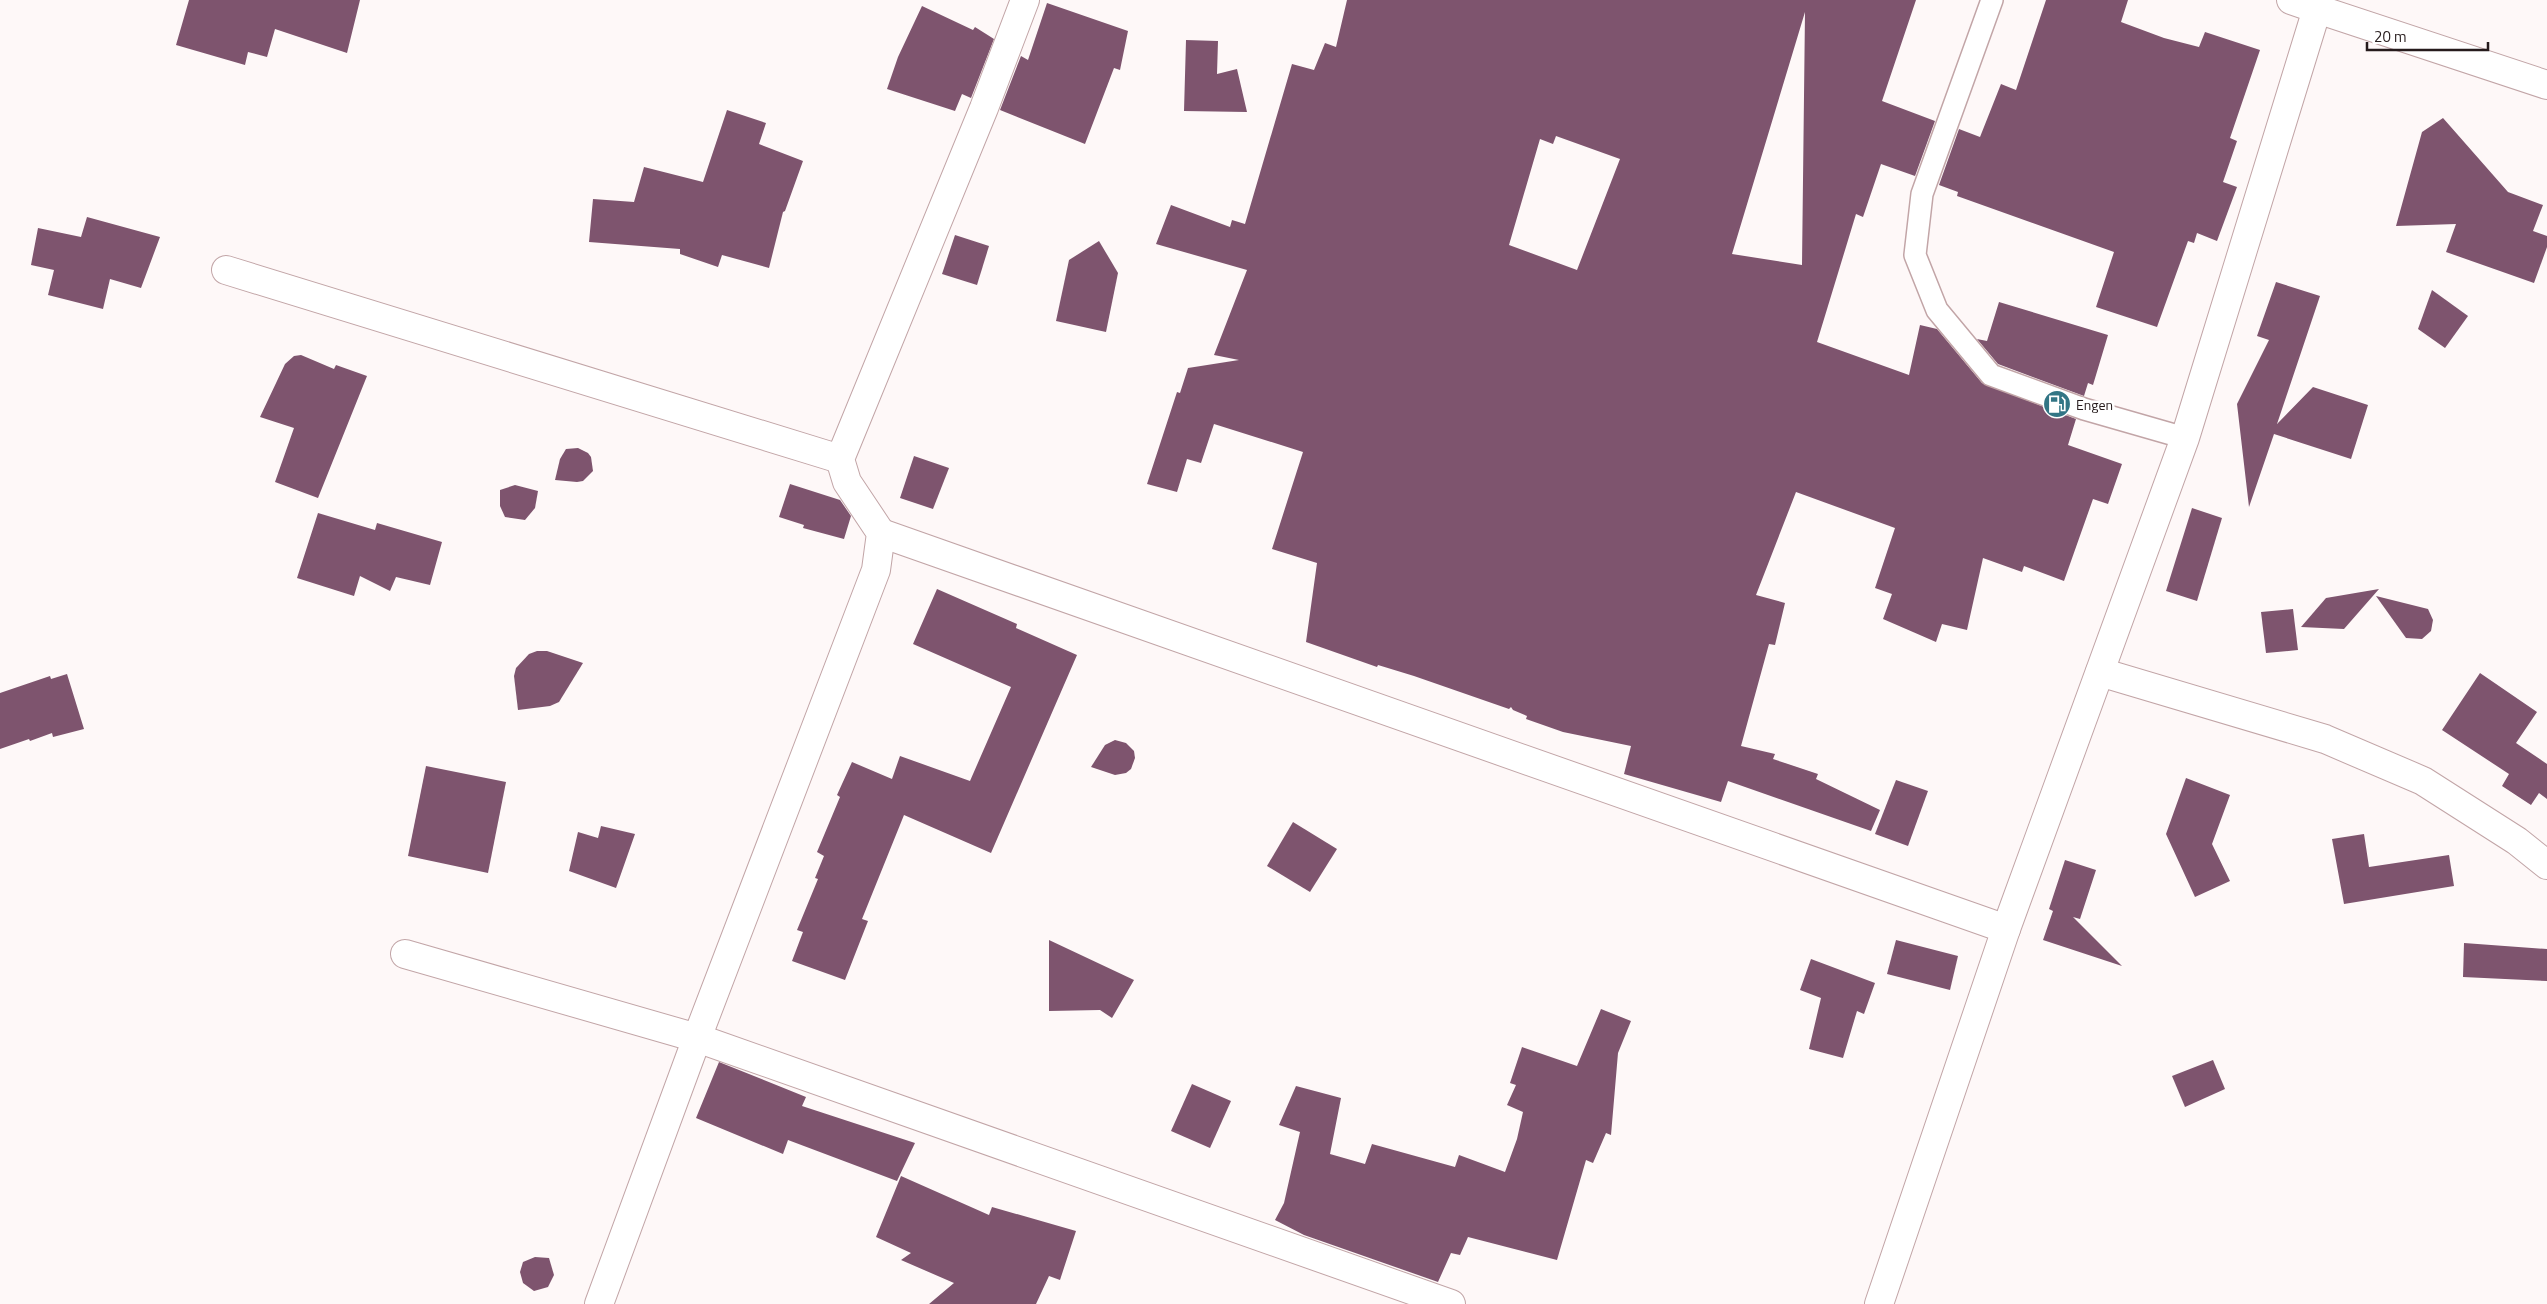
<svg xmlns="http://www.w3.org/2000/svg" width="2547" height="1304" font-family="'Titillium Web',sans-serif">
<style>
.building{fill:#7e546e;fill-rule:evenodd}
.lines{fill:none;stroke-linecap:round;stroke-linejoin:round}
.lane-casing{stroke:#c2a5a7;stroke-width:24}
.street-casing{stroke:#c2a5a7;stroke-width:30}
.secondary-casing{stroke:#c2a5a7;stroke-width:30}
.lane{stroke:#fff;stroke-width:21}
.street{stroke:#fff;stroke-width:28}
.secondary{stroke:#fff;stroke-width:28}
.labels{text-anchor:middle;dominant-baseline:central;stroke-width:5;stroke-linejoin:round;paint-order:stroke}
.poi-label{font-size:14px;fill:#261b1c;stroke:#fff;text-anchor:start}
</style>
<rect width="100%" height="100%" fill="#fef8f8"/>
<g class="building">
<path d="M 189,0 L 360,0 L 347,53 L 275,29 L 267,57 L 248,52 L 245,65 L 176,45 Z"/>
<path d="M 1347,0 L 1916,0 L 1882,101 L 1935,121 L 1915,176 L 1881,164 L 1863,217 L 1856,214 L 1817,342 L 1909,375 L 1920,325 L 1937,329 L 1982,383 L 2076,419 L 2068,445 L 2122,464 L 2108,504 L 2093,499 L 2064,581 L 2024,566 L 2022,572 L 1983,558 L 1967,630 L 1942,624 L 1936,642 L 1883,619 L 1892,594 L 1875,588 L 1895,528 L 1796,492 L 1756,595 L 1785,603 L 1775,645 L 1769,644 L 1741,746 L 1775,754 L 1773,759 L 1818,774 L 1816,779 L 1880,810 L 1871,831 L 1728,781 L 1721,802 L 1624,774 L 1631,746 L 1563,732 L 1526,719 L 1527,716 L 1513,710 L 1511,707 L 1509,709 L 1414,676 L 1378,665 L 1377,667 L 1306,642 L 1317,563 L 1272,549 L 1303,452 L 1214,424 L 1201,463 L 1187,459 L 1177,492 L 1147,484 L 1177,392 L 1180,393 L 1188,368 L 1239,360 L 1214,355 L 1247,270 L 1156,244 L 1171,205 L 1230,227 L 1232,220 L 1245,224 L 1292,64 L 1314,70 L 1325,43 L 1336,47 ZM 1805,12 L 1802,265 L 1732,254 ZM 1556,136 L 1620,159 L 1577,270 L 1509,245 L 1540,139 L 1553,144 Z"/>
<path d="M 2046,0 L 2128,0 L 2121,22 L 2164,38 L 2199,47 L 2205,32 L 2260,50 L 2230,138 L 2237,141 L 2223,182 L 2237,187 L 2217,241 L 2197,233 L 2194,243 L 2188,241 L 2157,327 L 2096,307 L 2114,252 L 1957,196 L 1958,192 L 1939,185 L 1959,129 L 1980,137 L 2001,84 L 2016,90 Z"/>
<path d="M 1047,3 L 1128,31 L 1120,70 L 1114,68 L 1085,144 L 1000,110 L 1021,56 L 1028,60 Z"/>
<path d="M 922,6 L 973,30 L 975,27 L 994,39 L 971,98 L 962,94 L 955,111 L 887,89 L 898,57 Z"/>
<path d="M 1186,40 L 1218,41 L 1217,74 L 1237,69 L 1247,112 L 1184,111 Z"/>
<path d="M 727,110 L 766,123 L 759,144 L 803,161 L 785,211 L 783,212 L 769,268 L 722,255 L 718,267 L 680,254 L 680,249 L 589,242 L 593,199 L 634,202 L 644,167 L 703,182 Z"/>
<path d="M 2443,118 L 2508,192 L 2543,205 L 2533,231 L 2547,236 L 2547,247 L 2534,283 L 2446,252 L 2456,224 L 2396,226 L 2422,132 Z"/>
<path d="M 87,217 L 160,237 L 141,288 L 110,279 L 103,309 L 48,295 L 54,270 L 31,265 L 38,228 L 81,237 Z"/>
<path d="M 955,235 L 989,246 L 977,285 L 942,274 Z"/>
<path d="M 1099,241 L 1118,273 L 1106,332 L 1056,321 L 1069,260 Z"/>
<path d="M 2276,282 L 2320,296 L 2277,424 L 2313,387 L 2368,405 L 2351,459 L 2274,434 L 2249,507 L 2237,404 L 2269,340 L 2257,336 Z"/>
<path d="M 2432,290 L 2468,316 L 2445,348 L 2418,329 Z"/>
<path d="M 1999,302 L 2108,335 L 2093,385 L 2088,383 L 2084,396 L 1998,364 L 1977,339 L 1987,341 Z"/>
<path d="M 301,355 L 334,369 L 336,365 L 367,376 L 318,498 L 275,482 L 294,428 L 260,417 L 285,364 L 294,356 Z"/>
<path d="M 578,448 L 588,453 L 591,457 L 593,471 L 583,481 L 577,482 L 555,480 L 560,459 L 566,449 Z"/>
<path d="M 914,456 L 949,468 L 933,509 L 900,498 Z"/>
<path d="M 790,484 L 840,500 L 851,516 L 844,539 L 803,528 L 804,525 L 779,517 Z"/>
<path d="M 515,485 L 538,491 L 535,508 L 525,520 L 505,517 L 500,506 L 500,490 Z"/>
<path d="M 2192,508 L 2222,518 L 2197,601 L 2166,591 Z"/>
<path d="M 318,513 L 375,530 L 377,523 L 442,542 L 430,585 L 396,577 L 390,591 L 360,576 L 354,596 L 297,578 Z"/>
<path d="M 937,589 L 1017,624 L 1016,628 L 1077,655 L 991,853 L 904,815 L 862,919 L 868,921 L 845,980 L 792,961 L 803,932 L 797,930 L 818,879 L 815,878 L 824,856 L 817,852 L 840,797 L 837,795 L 852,762 L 892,779 L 900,756 L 970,781 L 1011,687 L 913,644 Z"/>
<path d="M 2379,589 L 2344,629 L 2301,627 L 2326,598 Z"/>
<path d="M 2376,596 L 2428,609 L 2433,620 L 2431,631 L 2422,639 L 2406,638 Z"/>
<path d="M 2293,609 L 2298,650 L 2266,653 L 2261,612 Z"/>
<path d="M 537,651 L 547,651 L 583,663 L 559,702 L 550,706 L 518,710 L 514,676 L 516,668 L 529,654 Z"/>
<path d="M 2480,673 L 2537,712 L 2516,743 L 2547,764 L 2547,799 L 2539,793 L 2531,805 L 2502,786 L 2509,774 L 2442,730 Z"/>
<path d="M 67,674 L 84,729 L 53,737 L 52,733 L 30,741 L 29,739 L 0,749 L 0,693 L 50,676 L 51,679 Z"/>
<path d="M 1115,740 L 1126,743 L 1134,751 L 1135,758 L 1131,769 L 1126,773 L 1115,775 L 1091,767 L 1105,745 Z"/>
<path d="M 426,766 L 506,782 L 488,873 L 408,856 Z"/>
<path d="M 2186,778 L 2230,795 L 2212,844 L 2230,881 L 2195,897 L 2166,834 Z"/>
<path d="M 1896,780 L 1928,791 L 1908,846 L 1875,834 Z"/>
<path d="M 1293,822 L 1337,849 L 1310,892 L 1267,866 Z"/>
<path d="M 601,826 L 635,834 L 616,888 L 569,871 L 578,832 L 598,838 Z"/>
<path d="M 2364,834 L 2369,867 L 2449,855 L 2454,886 L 2344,904 L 2332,839 Z"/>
<path d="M 2065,860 L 2096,870 L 2080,919 L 2073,917 L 2122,966 L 2043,940 L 2053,911 L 2049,909 Z"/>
<path d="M 1049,940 L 1134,980 L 1112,1018 L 1100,1010 L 1049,1011 Z"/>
<path d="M 1896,940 L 1958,956 L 1950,990 L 1887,974 Z"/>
<path d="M 2464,943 L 2547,949 L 2547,981 L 2463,977 Z"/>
<path d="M 1811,959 L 1875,983 L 1864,1014 L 1857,1011 L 1843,1058 L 1809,1049 L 1821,998 L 1800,990 Z"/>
<path d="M 1601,1009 L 1631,1021 L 1618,1053 L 1611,1135 L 1606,1133 L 1593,1163 L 1586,1160 L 1557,1260 L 1468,1237 L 1460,1255 L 1451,1253 L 1438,1282 L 1304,1235 L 1275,1220 L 1284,1203 L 1300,1132 L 1279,1125 L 1296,1086 L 1341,1098 L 1330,1154 L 1365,1164 L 1372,1144 L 1455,1167 L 1459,1155 L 1505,1172 L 1517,1139 L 1523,1112 L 1507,1105 L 1516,1085 L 1510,1083 L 1522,1047 L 1577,1066 Z"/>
<path d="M 2213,1060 L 2225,1089 L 2185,1107 L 2172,1076 Z"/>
<path d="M 719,1062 L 806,1097 L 802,1106 L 915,1143 L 897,1181 L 788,1140 L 783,1154 L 696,1118 Z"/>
<path d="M 1192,1084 L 1231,1101 L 1210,1148 L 1171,1131 Z"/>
<path d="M 901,1176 L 989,1215 L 992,1207 L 1076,1231 L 1060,1280 L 1049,1276 L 1036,1304 L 929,1304 L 954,1283 L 901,1260 L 911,1253 L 876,1237 Z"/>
<path d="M 535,1257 L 549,1258 L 554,1275 L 548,1287 L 534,1291 L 523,1283 L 520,1272 L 523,1262 Z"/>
</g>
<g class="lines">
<g class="lane-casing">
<path id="lane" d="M 1992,0 L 1922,194 L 1915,255 L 1937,310 L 1991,375 L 2084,409 L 2185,438"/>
</g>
<g class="street-casing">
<g id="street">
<path d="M 226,270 L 840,459"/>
<path d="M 881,533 L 2006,929"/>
<path d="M 2100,672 L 2325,739 L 2423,781 L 2517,841 L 2547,865"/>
<path d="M 405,954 L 697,1038 L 1451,1304"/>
<path d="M 599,1304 L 697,1038 L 876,570 L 881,533 L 847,482 L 840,459 L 984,108 L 1025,0"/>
<path d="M 1879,1304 L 2006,929 L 2185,438 L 2317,9 L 2547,85"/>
</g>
</g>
<g class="secondary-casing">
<path id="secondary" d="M 2291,0 L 2317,9 L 2320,0"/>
</g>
<use href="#lane" class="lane"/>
<use href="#street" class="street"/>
<use href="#secondary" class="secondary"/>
</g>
<defs>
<g id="fuel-disc" transform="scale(1.4375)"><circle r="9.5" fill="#327585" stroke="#fff"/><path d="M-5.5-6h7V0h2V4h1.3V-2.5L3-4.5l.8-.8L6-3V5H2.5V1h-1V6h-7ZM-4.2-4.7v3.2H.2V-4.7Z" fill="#fff"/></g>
</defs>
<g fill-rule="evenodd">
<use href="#fuel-disc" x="2057" y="404"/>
</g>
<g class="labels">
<g class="poi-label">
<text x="2076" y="404">Engen</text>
</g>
</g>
<path d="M2367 42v8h121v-8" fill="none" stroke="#261b1c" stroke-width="2.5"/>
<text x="2374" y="42" font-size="15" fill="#261b1c" stroke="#ffffff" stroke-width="4" paint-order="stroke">20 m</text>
</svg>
